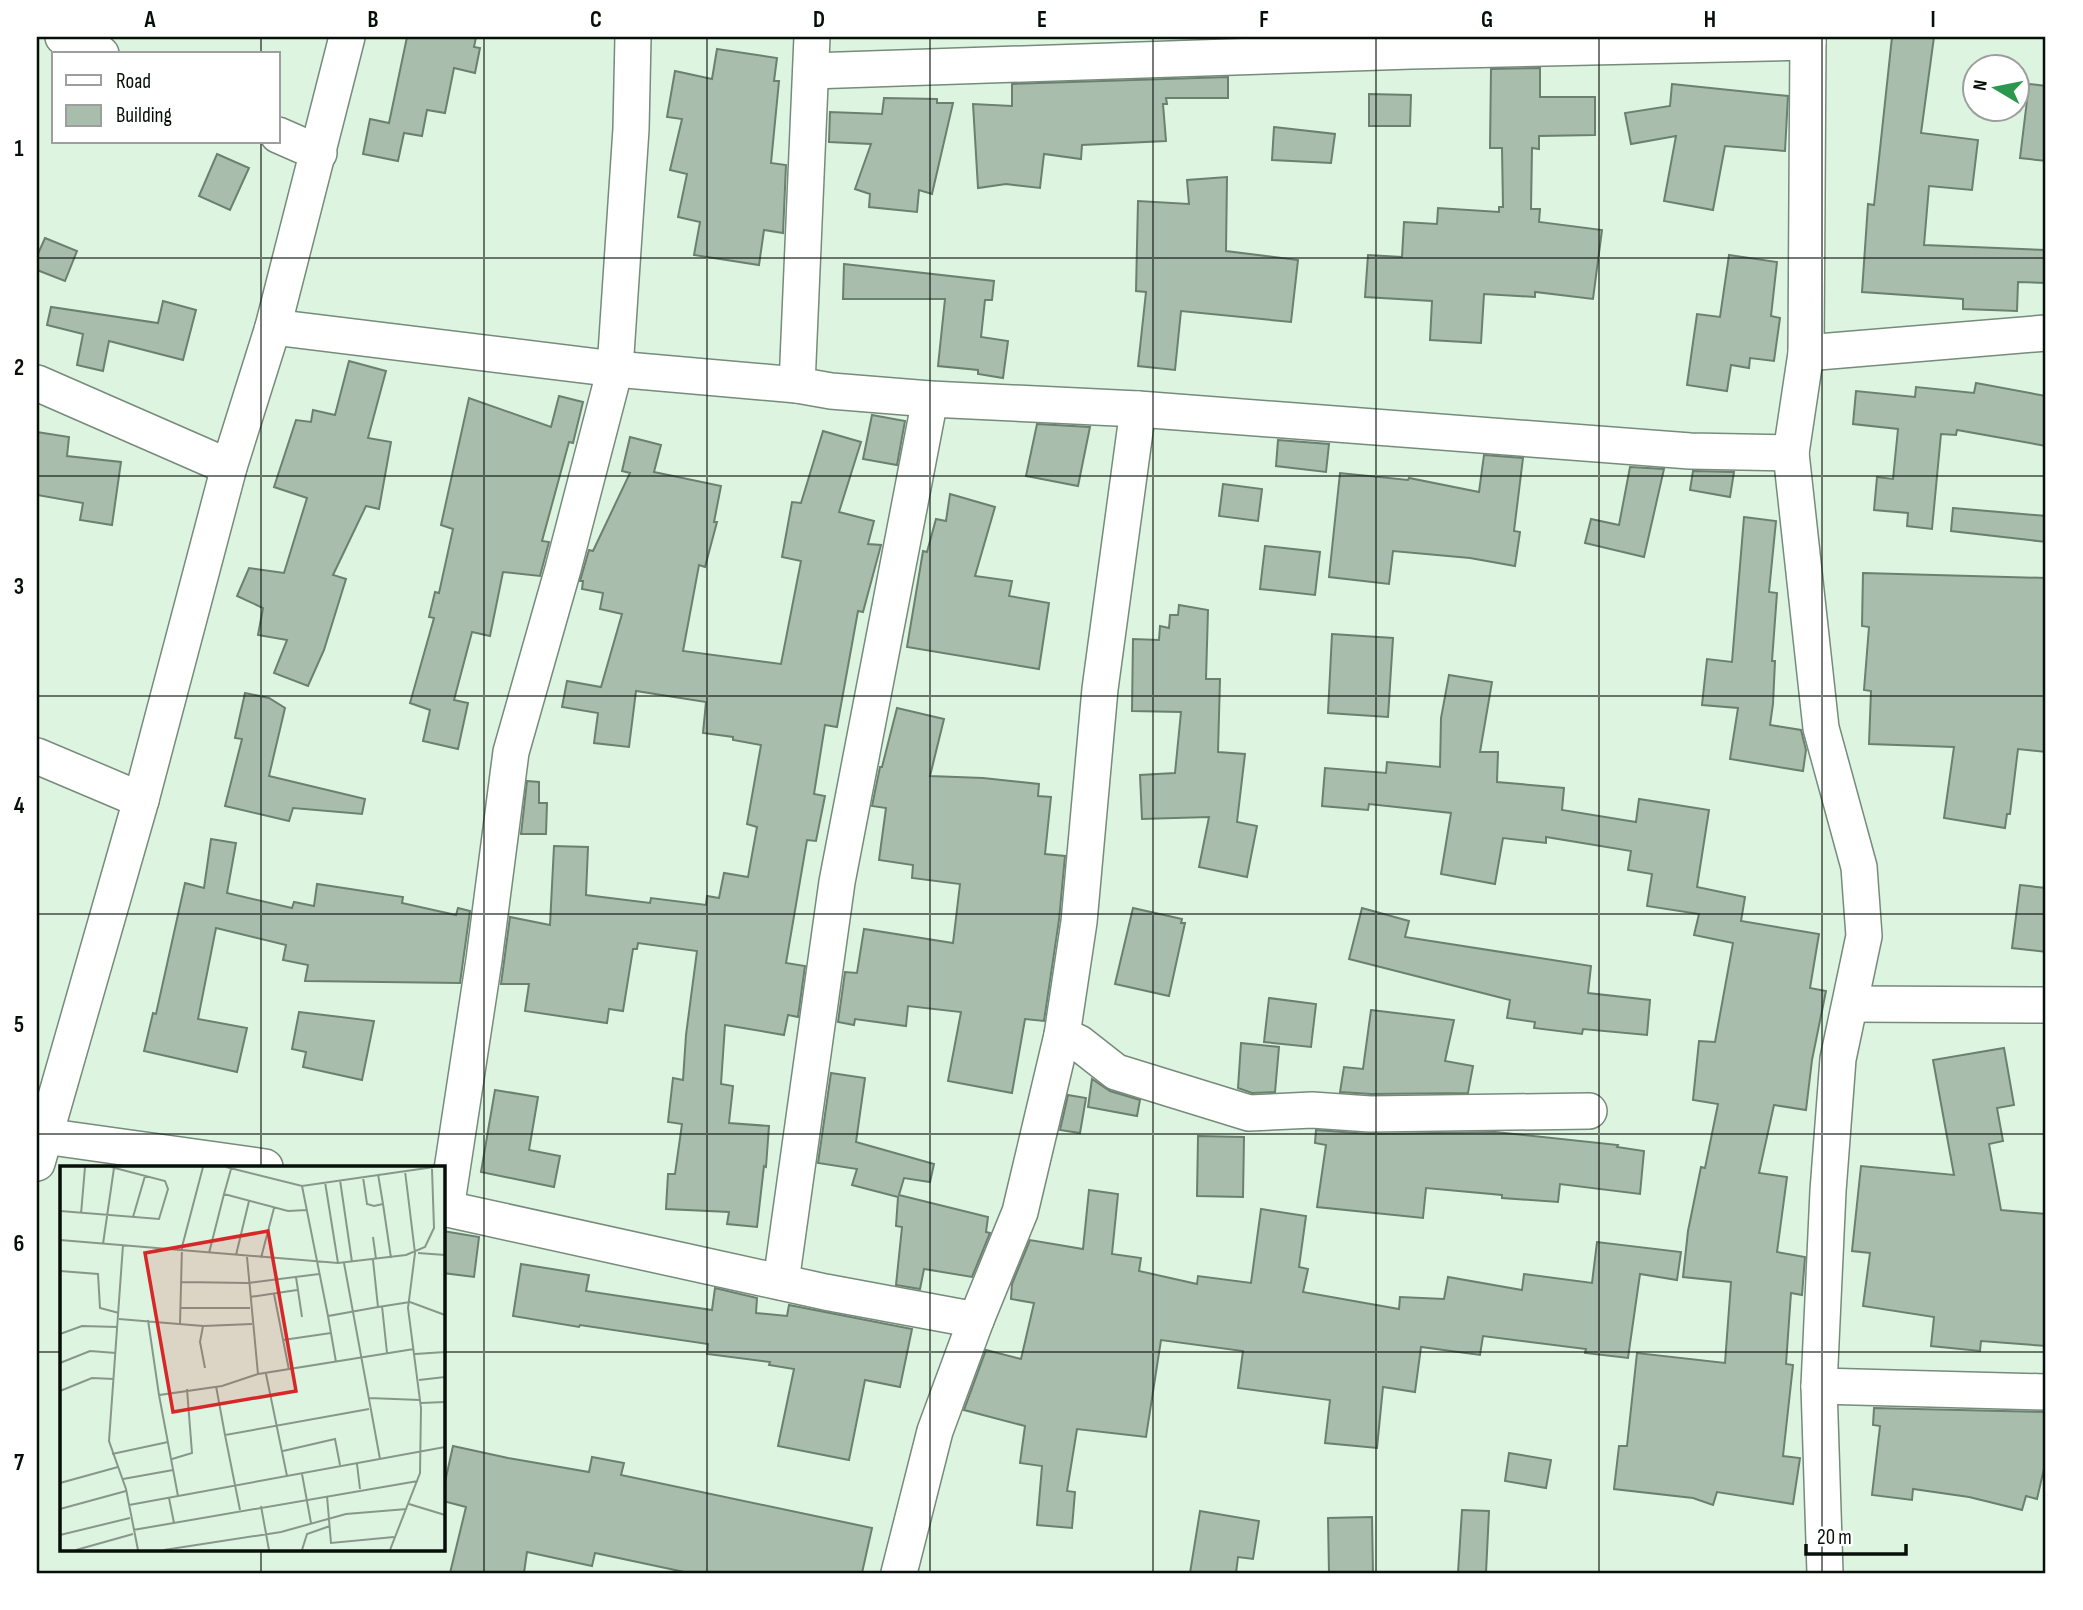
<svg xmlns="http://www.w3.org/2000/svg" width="2083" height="1610" font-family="'Sofia Sans Condensed',sans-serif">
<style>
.building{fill:#a8bdab;stroke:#6b806f;stroke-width:2}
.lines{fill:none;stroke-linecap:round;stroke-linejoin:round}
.minor-casing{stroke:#768b7a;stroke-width:38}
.minor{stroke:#fff;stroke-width:35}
.grid{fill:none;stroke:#070f09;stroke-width:2;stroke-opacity:0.55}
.inset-road{fill:none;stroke:#87988b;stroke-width:2}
.view{fill:#d62828;fill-opacity:0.15;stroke:#d62828;stroke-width:3.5}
.inset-edge{fill:none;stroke:#070f09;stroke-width:3.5}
.neatline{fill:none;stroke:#070f09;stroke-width:2.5}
.grid-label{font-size:23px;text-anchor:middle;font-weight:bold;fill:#070f09}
</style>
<rect width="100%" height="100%" fill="#ddf4e1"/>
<g class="building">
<path d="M 407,37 L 476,37 L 474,47 L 480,48 L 475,73 L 454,68 L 445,113 L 427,110 L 422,136 L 404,133 L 398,161 L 363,154 L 370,119 L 389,123 Z"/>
<path d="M 1892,37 L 1934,37 L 1921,133 L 1978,140 L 1972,190 L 1929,186 L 1924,245 L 2046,250 L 2046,283 L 2018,282 L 2017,311 L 1963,309 L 1963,299 L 1862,292 L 1868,204 L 1874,205 Z"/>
<path d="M 717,49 L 777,58 L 774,81 L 779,81 L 771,163 L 786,165 L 783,233 L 764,230 L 759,265 L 694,255 L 700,222 L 678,217 L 687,174 L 670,170 L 682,119 L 667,117 L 675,71 L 712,79 Z"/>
<path d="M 1540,68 L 1540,97 L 1595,97 L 1595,135 L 1539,136 L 1539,149 L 1532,148 L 1531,209 L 1540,209 L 1539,222 L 1602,230 L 1593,299 L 1535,292 L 1535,297 L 1484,294 L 1481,343 L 1430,340 L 1432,301 L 1365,297 L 1368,255 L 1402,257 L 1404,222 L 1437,224 L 1438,208 L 1499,212 L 1499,207 L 1503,207 L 1502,148 L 1490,148 L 1491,69 Z"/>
<path d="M 1228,77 L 1228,98 L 1166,98 L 1167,104 L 1163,104 L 1166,141 L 1082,145 L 1081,159 L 1044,154 L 1040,188 L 1006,184 L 978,188 L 973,104 L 1012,106 L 1012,84 Z"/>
<path d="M 1672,84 L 1788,96 L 1785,151 L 1725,146 L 1713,210 L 1664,201 L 1676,136 L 1631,144 L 1625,113 L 1670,106 Z"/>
<path d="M 2029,84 L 2046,86 L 2046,161 L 2020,158 Z"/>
<path d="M 1369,94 L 1411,95 L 1410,126 L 1369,126 Z"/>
<path d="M 884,98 L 937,99 L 937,103 L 953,103 L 932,194 L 919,190 L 917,212 L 869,207 L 870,194 L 855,189 L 871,144 L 829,142 L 830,112 L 882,114 Z"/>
<path d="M 1274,127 L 1335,134 L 1331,163 L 1272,160 Z"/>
<path d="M 217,154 L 249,168 L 230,210 L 199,196 Z"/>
<path d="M 1227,177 L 1226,251 L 1298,260 L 1291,322 L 1181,311 L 1175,370 L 1138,366 L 1146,292 L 1136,291 L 1138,201 L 1189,204 L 1187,180 Z"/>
<path d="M 45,238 L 77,251 L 65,281 L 37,270 L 37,256 Z"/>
<path d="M 1729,255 L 1777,262 L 1771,316 L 1780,318 L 1774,361 L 1750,358 L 1749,368 L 1731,365 L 1727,391 L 1687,385 L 1697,314 L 1720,317 Z"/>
<path d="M 844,264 L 994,281 L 992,300 L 985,300 L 981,337 L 1008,341 L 1003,378 L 978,374 L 978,370 L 938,366 L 945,299 L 843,299 Z"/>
<path d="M 163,301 L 196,310 L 183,360 L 109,341 L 103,371 L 77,365 L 83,334 L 47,325 L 51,307 L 158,323 Z"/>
<path d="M 349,361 L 386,371 L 368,438 L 391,442 L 379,509 L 366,506 L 333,575 L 346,579 L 324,650 L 308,686 L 274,673 L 287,640 L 258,635 L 263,608 L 237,596 L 249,568 L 284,573 L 307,498 L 274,487 L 296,420 L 311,422 L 313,410 L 335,415 Z"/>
<path d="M 1976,383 L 2046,396 L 2046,446 L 1957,430 L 1956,435 L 1941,434 L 1932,529 L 1907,526 L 1908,513 L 1874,510 L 1877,477 L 1893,479 L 1898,429 L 1853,424 L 1856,391 L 1915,397 L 1916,387 L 1974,393 Z"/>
<path d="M 559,396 L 583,402 L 573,443 L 569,442 L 542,541 L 549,542 L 540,576 L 503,572 L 490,636 L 472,632 L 454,700 L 468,703 L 458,749 L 423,741 L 430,710 L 410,703 L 434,618 L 429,617 L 435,592 L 439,593 L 453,529 L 441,525 L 469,398 L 551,427 Z"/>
<path d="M 872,415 L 905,421 L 897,465 L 863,459 Z"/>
<path d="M 1037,424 L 1090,427 L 1078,486 L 1026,476 Z"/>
<path d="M 823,431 L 861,442 L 839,512 L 874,521 L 868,544 L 881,545 L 863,612 L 858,611 L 837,727 L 825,725 L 814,794 L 825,796 L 816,841 L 807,840 L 786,963 L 805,966 L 798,1017 L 788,1015 L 784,1035 L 725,1025 L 721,1084 L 733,1086 L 729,1123 L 769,1126 L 766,1167 L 764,1166 L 757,1227 L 727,1224 L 729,1212 L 666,1209 L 668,1174 L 675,1174 L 682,1124 L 668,1122 L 673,1078 L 683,1080 L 686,1035 L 697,951 L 638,943 L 637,949 L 633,949 L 623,1011 L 609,1009 L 607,1023 L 525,1011 L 529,984 L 501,984 L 510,917 L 550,925 L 554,846 L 588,847 L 586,895 L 650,903 L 651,898 L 706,905 L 707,896 L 719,898 L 724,873 L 748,877 L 757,827 L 747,824 L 761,745 L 733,740 L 733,737 L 703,733 L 706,702 L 636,691 L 629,747 L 594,743 L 598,713 L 562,707 L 567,681 L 601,687 L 622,614 L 600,609 L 603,593 L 582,589 L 583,581 L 580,581 L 589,550 L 593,551 L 630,473 L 622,471 L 630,437 L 661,445 L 654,472 L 721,486 L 714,522 L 717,522 L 705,567 L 699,565 L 683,651 L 781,664 L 801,561 L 782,557 L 792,502 L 801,503 Z"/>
<path d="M 37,432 L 69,437 L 67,456 L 121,462 L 112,525 L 80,520 L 83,503 L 37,495 Z"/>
<path d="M 1278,440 L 1329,444 L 1326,472 L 1276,466 Z"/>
<path d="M 1484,455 L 1523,458 L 1514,531 L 1520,532 L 1515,566 L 1470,558 L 1393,551 L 1389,584 L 1329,577 L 1340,473 L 1408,480 L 1409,478 L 1479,492 Z"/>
<path d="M 1630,467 L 1664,469 L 1644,557 L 1585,543 L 1591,519 L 1619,525 Z"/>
<path d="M 1693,471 L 1734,472 L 1730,497 L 1690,490 Z"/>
<path d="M 1223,484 L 1262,489 L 1258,521 L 1219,516 Z"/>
<path d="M 950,494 L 995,507 L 975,576 L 1012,581 L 1009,596 L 1049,603 L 1039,669 L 907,647 L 923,551 L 927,552 L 936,519 L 946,521 Z"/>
<path d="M 1953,508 L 2046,516 L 2046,542 L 1951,531 Z"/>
<path d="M 1744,517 L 1776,521 L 1769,592 L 1777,593 L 1772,661 L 1775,661 L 1773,704 L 1770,725 L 1801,730 L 1806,750 L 1803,771 L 1730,759 L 1738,708 L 1702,705 L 1707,659 L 1732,662 Z"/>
<path d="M 1265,546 L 1320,552 L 1315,595 L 1260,589 Z"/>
<path d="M 1863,573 L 2046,578 L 2046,752 L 2018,749 L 2010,814 L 2007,814 L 2005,828 L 1944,818 L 1954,747 L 1869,744 L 1871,691 L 1864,690 L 1869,627 L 1862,626 Z"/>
<path d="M 1179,605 L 1208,610 L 1206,679 L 1220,679 L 1218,752 L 1245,754 L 1237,822 L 1257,826 L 1247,877 L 1199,867 L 1209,817 L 1142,819 L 1140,775 L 1175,773 L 1181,712 L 1132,711 L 1133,639 L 1159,640 L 1160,626 L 1169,628 L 1170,615 L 1178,615 Z"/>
<path d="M 1332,634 L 1393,638 L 1388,717 L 1328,713 Z"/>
<path d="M 1449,675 L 1492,682 L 1480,752 L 1498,752 L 1497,782 L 1564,788 L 1562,810 L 1636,822 L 1639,799 L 1709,810 L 1697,887 L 1745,897 L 1741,921 L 1819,934 L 1810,988 L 1826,991 L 1812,1060 L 1806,1110 L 1774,1105 L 1759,1173 L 1787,1177 L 1777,1252 L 1805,1257 L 1802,1295 L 1791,1293 L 1786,1364 L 1793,1365 L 1783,1456 L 1800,1458 L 1793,1504 L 1717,1492 L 1713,1505 L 1693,1498 L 1614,1489 L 1619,1446 L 1627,1446 L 1637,1353 L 1725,1363 L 1731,1282 L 1683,1277 L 1688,1231 L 1701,1167 L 1705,1168 L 1718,1104 L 1693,1100 L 1699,1041 L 1715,1042 L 1733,943 L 1694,935 L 1699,914 L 1647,906 L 1652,874 L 1628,870 L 1631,851 L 1546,837 L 1546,843 L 1503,838 L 1495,884 L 1441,874 L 1451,813 L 1369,804 L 1368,810 L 1322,806 L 1325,768 L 1386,773 L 1387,762 L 1440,767 L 1441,718 Z"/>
<path d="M 245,693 L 269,698 L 285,708 L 269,776 L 365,799 L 362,814 L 293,808 L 289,821 L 225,806 L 242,739 L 235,738 Z"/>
<path d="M 897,708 L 944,719 L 930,776 L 983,778 L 1039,784 L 1038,796 L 1051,797 L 1045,854 L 1065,856 L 1059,920 L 1044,1021 L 1025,1019 L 1012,1093 L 948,1081 L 961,1012 L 908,1006 L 906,1026 L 855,1019 L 854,1025 L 838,1022 L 845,972 L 857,973 L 864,929 L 953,943 L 960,884 L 912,878 L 913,865 L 879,860 L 886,808 L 872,806 L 880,767 L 882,767 Z"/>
<path d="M 527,781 L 539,782 L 539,803 L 547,803 L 546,834 L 521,834 Z"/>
<path d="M 211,839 L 236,843 L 227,893 L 292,908 L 294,902 L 314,906 L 317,884 L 403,897 L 402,903 L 456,915 L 458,908 L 470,911 L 460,983 L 305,981 L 308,965 L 283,960 L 286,945 L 216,928 L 198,1019 L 247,1028 L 237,1072 L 144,1051 L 153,1013 L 156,1014 L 185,883 L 204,888 Z"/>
<path d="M 2020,885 L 2046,888 L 2046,952 L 2012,948 Z"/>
<path d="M 1133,908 L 1182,919 L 1181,923 L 1185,923 L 1169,996 L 1115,984 Z"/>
<path d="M 1362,908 L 1409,921 L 1405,937 L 1591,966 L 1588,993 L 1650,1000 L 1647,1035 L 1583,1029 L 1582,1034 L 1534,1028 L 1535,1022 L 1507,1018 L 1510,1000 L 1349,959 Z"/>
<path d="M 1269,998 L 1316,1004 L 1311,1047 L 1264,1042 Z"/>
<path d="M 1371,1010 L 1454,1020 L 1445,1061 L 1473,1066 L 1468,1093 L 1371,1094 L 1340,1092 L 1344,1067 L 1363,1069 Z"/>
<path d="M 299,1012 L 374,1021 L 362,1080 L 303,1067 L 306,1052 L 292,1049 Z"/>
<path d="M 1241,1043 L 1279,1047 L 1275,1092 L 1252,1093 L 1238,1088 Z"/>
<path d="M 2004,1048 L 2014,1105 L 1997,1108 L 2003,1141 L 1989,1144 L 2001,1210 L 2046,1214 L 2046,1346 L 1981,1341 L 1980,1351 L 1931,1346 L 1934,1317 L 1863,1306 L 1870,1253 L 1852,1251 L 1861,1166 L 1954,1175 L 1933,1060 Z"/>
<path d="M 831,1073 L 865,1078 L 856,1142 L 934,1164 L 930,1182 L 904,1178 L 899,1195 L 988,1217 L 986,1232 L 990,1233 L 972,1277 L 924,1269 L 920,1289 L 896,1285 L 902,1227 L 896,1226 L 898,1197 L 852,1185 L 857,1169 L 818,1163 Z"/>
<path d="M 1092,1079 L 1110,1091 L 1140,1100 L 1137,1116 L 1088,1107 Z"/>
<path d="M 495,1090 L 538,1097 L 529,1150 L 560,1156 L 554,1187 L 481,1172 Z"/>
<path d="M 1068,1095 L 1086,1098 L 1080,1133 L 1060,1130 Z"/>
<path d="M 1316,1130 L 1370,1134 L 1495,1132 L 1618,1145 L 1617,1147 L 1644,1151 L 1640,1194 L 1560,1184 L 1558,1202 L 1502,1198 L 1502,1195 L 1426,1188 L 1423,1218 L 1317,1207 L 1326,1145 L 1315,1143 Z"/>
<path d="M 1198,1136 L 1244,1137 L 1243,1197 L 1197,1196 Z"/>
<path d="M 1089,1190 L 1118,1194 L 1112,1254 L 1141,1258 L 1139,1271 L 1197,1284 L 1198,1276 L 1251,1283 L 1261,1209 L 1306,1216 L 1299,1267 L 1308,1269 L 1303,1292 L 1399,1309 L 1400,1297 L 1444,1299 L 1448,1277 L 1522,1290 L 1524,1274 L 1592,1283 L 1597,1242 L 1681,1252 L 1677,1280 L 1640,1274 L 1628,1358 L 1585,1353 L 1586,1349 L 1483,1336 L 1480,1355 L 1421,1347 L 1415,1392 L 1383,1387 L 1377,1448 L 1325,1443 L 1330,1400 L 1238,1388 L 1243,1351 L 1161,1340 L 1146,1437 L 1077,1429 L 1067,1491 L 1075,1492 L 1072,1528 L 1037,1525 L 1042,1466 L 1020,1463 L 1025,1426 L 964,1410 L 986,1350 L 1021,1359 L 1034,1303 L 1011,1299 L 1012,1284 L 1030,1240 L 1083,1249 Z"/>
<path d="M 443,1231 L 479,1237 L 474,1277 L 443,1273 Z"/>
<path d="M 521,1264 L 589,1275 L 586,1291 L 712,1310 L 715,1288 L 757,1298 L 756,1313 L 787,1316 L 789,1305 L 912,1329 L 900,1387 L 865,1380 L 849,1460 L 778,1446 L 794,1369 L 769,1365 L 770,1362 L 707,1354 L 708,1344 L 580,1325 L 579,1327 L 513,1316 Z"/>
<path d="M 1874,1408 L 2046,1412 L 2046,1460 L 2037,1499 L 2026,1496 L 2022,1510 L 1969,1497 L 1913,1489 L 1912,1500 L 1872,1495 L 1880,1426 L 1873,1425 Z"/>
<path d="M 453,1446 L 508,1458 L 589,1472 L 592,1457 L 624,1463 L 621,1475 L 872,1528 L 862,1573 L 689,1573 L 595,1553 L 592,1566 L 527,1552 L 524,1573 L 450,1573 L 466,1507 L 443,1501 L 443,1491 Z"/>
<path d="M 1509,1453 L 1551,1460 L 1546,1488 L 1505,1481 Z"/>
<path d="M 1462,1510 L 1489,1511 L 1486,1573 L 1458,1573 Z"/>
<path d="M 1200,1511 L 1259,1521 L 1253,1559 L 1238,1557 L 1236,1573 L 1190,1573 Z"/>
<path d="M 1372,1517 L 1373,1573 L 1329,1573 L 1328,1518 Z"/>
</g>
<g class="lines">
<g class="minor-casing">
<g id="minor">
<path d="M 63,37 L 101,54"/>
<path d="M 811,71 L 1411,51 L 1808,42"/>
<path d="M 278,135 L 319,153"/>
<path d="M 273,327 L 615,369 L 797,385 L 831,391 L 930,399 L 1138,409 L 1690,451 L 1791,453 L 1806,353 L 1808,37"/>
<path d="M 1806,353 L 2046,333"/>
<path d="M 37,383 L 229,467"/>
<path d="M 797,385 L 812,37"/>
<path d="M 1791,453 L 1821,728 L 1859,867 L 1864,936 L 1838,1059 L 1828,1191 L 1819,1386 L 1825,1573"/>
<path d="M 37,756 L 141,800"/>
<path d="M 1851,1004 L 2046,1005"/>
<path d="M 1062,1035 L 1079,1043 L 1116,1072 L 1249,1113 L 1312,1110 L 1370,1114 L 1589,1111"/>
<path d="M 37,1135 L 265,1167"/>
<path d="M 37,1163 L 141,800 L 229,467 L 273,327 L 347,37"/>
<path d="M 443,1208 L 825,1292 L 976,1320"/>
<path d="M 446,1209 L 484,960 L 511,752 L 563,569 L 615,369 L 631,129 L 633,37"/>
<path d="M 781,1282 L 837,882 L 930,399"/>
<path d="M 1819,1386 L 2046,1392"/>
<path d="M 899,1573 L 935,1431 L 976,1320 L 1020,1212 L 1062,1035 L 1079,922 L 1100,689 L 1138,409"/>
</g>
</g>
<use href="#minor" class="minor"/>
</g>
<path class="grid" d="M 261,37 L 261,54M 484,37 L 484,1573M 707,37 L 707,1573M 930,37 L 930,1573M 1153,37 L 1153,1573M 1376,37 L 1376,1573M 1599,37 L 1599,1573M 1822,37 L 1822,1573M 261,142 L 261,1167M 37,258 L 2046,258M 37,476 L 2046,476M 37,696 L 2046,696M 37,914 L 2046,914M 37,1134 L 2046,1134M 37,1352 L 61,1352M 443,1352 L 2046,1352M 261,1549 L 261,1573"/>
<g transform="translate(60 1166)">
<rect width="385" height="385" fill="#ddf4e1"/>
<path class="inset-road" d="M 166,1 L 242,20 L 374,1M 171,3 L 164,28 L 228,45 L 247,44M 303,11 L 307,38 L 314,40 L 323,38 L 318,8M 280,14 L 292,96M 265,16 L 278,97M 242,20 L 268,150 L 318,141M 323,38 L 331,92M 0,45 L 99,53 L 108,23 L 105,15 L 51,1M 21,48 L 25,1M 73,51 L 85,10M 313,71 L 316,93M 0,74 L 278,97 L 346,89 L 365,81 L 374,62 L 372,3M 43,78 L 54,2M 63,79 L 49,275 L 66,323 L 78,384M 149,87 L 164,28M 358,87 L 385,89M 176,89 L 189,35M 187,91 L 198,208 L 354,183M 201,92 L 214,42M 313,94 L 318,141 L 350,136 L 385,149M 284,97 L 320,293M 0,105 L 38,108 L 40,142 L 59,147M 236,111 L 242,151M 122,116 L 188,117 L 259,108M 214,128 L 229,204M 190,131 L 237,124M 322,140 L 327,187M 121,142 L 190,142M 268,150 L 276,196M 59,153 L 143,160 L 192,158M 88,154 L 99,229 L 162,220 L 198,208M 120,158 L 122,81 L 143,1M 143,160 L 140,176 L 145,202M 0,168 L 22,160 L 58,161M 223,174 L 271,167M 355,188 L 385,186M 0,197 L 30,185 L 56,187M 206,208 L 227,310M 359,214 L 385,211M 156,220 L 165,269M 0,225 L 32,212 L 54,213M 99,229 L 118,330M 309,232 L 360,234M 361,237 L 385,236M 223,285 L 275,273 L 280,299M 52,288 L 108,276M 112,293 L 132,287 L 127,223M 297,298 L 300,323M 242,308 L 251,357M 63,313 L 113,304M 0,317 L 58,301M 267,330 L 271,377 L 334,371M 109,332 L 114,357M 349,338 L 385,349M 69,339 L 385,281M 201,340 L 209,384M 0,343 L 66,325M 180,344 L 165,269 L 309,243M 73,364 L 358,315M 0,369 L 70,352M 16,384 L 73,368M 104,384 L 221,366 L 286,348 L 347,343M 242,384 L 247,368 L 270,360M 330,384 L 360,307 L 361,242 L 348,142 L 355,87 L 345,5"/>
<path class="view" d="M 208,65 L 236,225 L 113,246 L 85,87 Z"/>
<rect width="385" height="385" class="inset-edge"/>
</g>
<rect width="2083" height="1610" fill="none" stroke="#ffffff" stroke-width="77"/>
<rect x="52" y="52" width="228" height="91" fill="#ffffff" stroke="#9c9f9d" stroke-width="2"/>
<rect x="66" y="75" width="35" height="10" fill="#ffffff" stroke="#9c9f9d" stroke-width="2"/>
<text x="116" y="88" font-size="21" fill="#070f09">Road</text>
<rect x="66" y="105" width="35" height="21" fill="#a8bdab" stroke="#9c9f9d" stroke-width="2"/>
<text x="116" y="122" font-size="21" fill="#070f09">Building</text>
<g transform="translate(1996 88) rotate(280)"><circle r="33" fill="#ffffff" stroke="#9c9f9d" stroke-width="2"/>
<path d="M0-5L12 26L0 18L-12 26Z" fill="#2c974f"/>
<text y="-10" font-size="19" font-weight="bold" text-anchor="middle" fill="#070f09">N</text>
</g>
<path d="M1806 1544v10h100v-10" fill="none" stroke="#070f09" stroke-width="3.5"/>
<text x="1817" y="1544" font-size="21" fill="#070f09" stroke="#ffffff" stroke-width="5" paint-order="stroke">20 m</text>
<rect x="38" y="38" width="2006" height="1534" class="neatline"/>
<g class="grid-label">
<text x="150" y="27">A</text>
<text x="373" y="27">B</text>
<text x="596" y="27">C</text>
<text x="819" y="27">D</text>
<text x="1042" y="27">E</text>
<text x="1264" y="27">F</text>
<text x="1487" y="27">G</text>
<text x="1710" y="27">H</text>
<text x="1933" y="27">I</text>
<text x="19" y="156">1</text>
<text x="19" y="375">2</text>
<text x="19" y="594">3</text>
<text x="19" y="813">4</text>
<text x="19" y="1032">5</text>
<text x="19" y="1251">6</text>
<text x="19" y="1470">7</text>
</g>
</svg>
